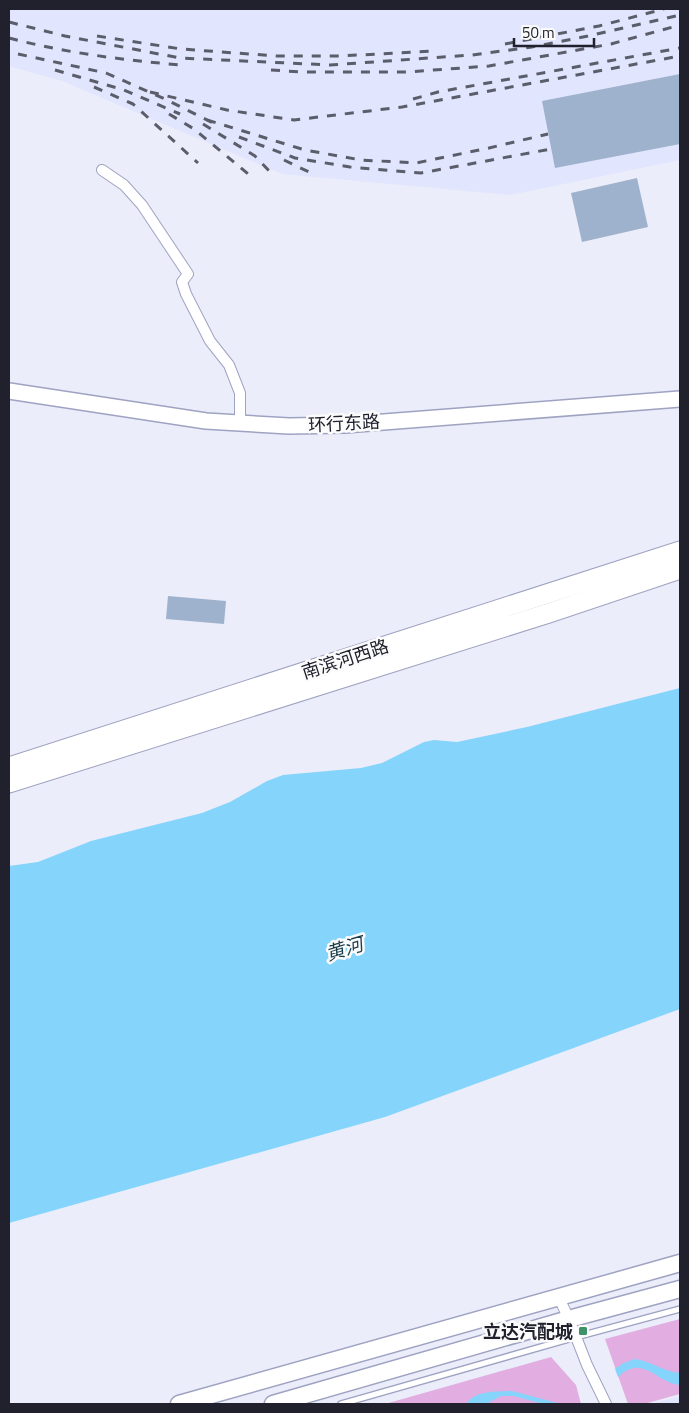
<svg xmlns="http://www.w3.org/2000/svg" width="689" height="1413" font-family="'Titillium Web','Noto Sans SC',sans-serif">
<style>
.built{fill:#e1e5fd}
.green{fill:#e2ade0}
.water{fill:#84d4fc}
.building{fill:#9eb2cd}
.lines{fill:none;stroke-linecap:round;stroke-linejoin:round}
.lane-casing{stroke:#9fa3c2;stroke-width:8}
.street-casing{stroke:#9fa3c2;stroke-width:12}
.secondary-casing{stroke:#9fa3c2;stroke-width:18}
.primary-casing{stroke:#9fa3c2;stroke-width:19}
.highway-casing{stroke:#9fa3c2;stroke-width:21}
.lane{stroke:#fff;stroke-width:5}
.street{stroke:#fff;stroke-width:10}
.secondary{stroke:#fff;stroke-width:15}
.primary{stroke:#fff;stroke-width:16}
.highway{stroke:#fff;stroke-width:19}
.rail{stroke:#5c5d6a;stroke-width:3;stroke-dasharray:9 9;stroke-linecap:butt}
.poi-dot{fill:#3d9367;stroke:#fbfbfb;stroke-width:2}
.labels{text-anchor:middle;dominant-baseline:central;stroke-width:5;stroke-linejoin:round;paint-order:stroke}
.street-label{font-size:18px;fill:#20212d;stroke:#fbfbfb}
.poi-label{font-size:18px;font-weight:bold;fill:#20212d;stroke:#fbfbfb;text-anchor:end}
.water-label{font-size:19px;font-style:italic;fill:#183c4c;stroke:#fbfbfb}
</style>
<rect width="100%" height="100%" fill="#ebedfa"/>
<g class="built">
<path d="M 9,9 L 680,9 L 680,160 L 510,195 L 282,174 L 62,81 L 9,66 Z"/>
<path d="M 680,1396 L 680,1404 L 652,1404 Z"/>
</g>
<g class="green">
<path d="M 680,1319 L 680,1394 L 644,1404 L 628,1404 L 605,1339 Z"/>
<path d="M 551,1357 L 576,1385 L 581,1404 L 385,1404 Z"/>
</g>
<g class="water">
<path d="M 680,688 L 680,1009 L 385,1117 L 9,1223 L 9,866 L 38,862 L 91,841 L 202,813 L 230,802 L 267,781 L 283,775 L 361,768 L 382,763 L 424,742 L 434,740 L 457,742 L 527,727 Z"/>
<path d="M 634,1359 C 652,1361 661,1371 680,1373 L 680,1385 C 656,1383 643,1353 618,1377 L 615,1369 L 622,1364 Z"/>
<path d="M 512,1391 L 561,1404 L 543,1404 L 514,1396 L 501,1396 L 486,1404 L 466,1404 C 476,1390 496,1392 512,1391 Z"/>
</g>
<g class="building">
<path d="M 680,74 L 680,144 L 555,168 L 542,101 Z"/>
<path d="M 637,178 L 648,227 L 582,242 L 571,193 Z"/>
<path d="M 168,596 L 226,601 L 224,624 L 166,619 Z"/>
</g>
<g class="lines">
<g class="lane-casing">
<path id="lane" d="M 341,1404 L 576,1337 L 680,1309"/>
</g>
<g class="street-casing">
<g id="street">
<path d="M 102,170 L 124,185 L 142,205 L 188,274 L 182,282 L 186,294 L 210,341 L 229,365 L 240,393 L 240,423"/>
<path d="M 558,1296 L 569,1319 L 587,1365 L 606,1404"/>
</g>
</g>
<g class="secondary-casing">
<path id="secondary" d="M 9,391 L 206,421 L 289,426 L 345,425 L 680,399"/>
</g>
<g class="primary-casing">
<g id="primary">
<path d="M 179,1404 L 680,1263"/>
<path d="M 273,1404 L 569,1319 L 680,1289"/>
</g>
</g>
<g class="highway-casing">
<g id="highway">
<path d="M 9,767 L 680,551"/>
<path d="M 9,783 L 549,613 L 680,569"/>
</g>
</g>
<use href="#lane" class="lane"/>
<use href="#street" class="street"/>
<use href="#secondary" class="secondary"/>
<use href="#primary" class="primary"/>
<use href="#highway" class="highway"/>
<g class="rail">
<path d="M 9,22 L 65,36 L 180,58 L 330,65 L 472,55 L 532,47 L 588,36 L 680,15"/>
<path d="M 97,36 L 181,49 L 277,56 L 340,56 L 435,51"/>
<path d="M 9,38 C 66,53 123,60 181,65"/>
<path d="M 505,44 L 599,26 L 664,9"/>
<path d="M 18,54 L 106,73 L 165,99 L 213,123"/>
<path d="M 55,70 L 124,90 L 180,114"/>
<path d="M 271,70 L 302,72 L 407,72 L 489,66 L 611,44 L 680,25"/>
<path d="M 94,87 L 133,104 L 198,163"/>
<path d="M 150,92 L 227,110 L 294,120 L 402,107 L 680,56"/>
<path d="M 413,99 L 438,92 L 680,48"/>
<path d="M 169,114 L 194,129 L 252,177"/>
<path d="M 207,120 L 305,150 L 361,160 L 416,163 L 489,148 L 548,134"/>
<path d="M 203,124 L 255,156 L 274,176"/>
<path d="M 239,137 L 295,158 L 350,167 L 421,173 L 551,149"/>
<path d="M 284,160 L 311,173"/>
</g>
</g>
<rect class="poi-dot" x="578" y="1326" width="10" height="10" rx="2.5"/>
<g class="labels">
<g class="street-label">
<text transform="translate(344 423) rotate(-3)">环行东路</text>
<text transform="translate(345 659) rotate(-18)">南滨河西路</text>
</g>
<g class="poi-label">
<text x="573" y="1331">立达汽配城</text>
</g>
<g class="water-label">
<text transform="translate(344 948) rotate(-17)">黄河</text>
</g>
</g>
<rect width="689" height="1413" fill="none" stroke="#20212d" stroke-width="20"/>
<path d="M514 38v8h80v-8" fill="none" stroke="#20212d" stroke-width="2.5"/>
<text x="522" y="38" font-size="15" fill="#20212d" stroke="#fbfbfb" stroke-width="4" paint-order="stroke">50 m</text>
</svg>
